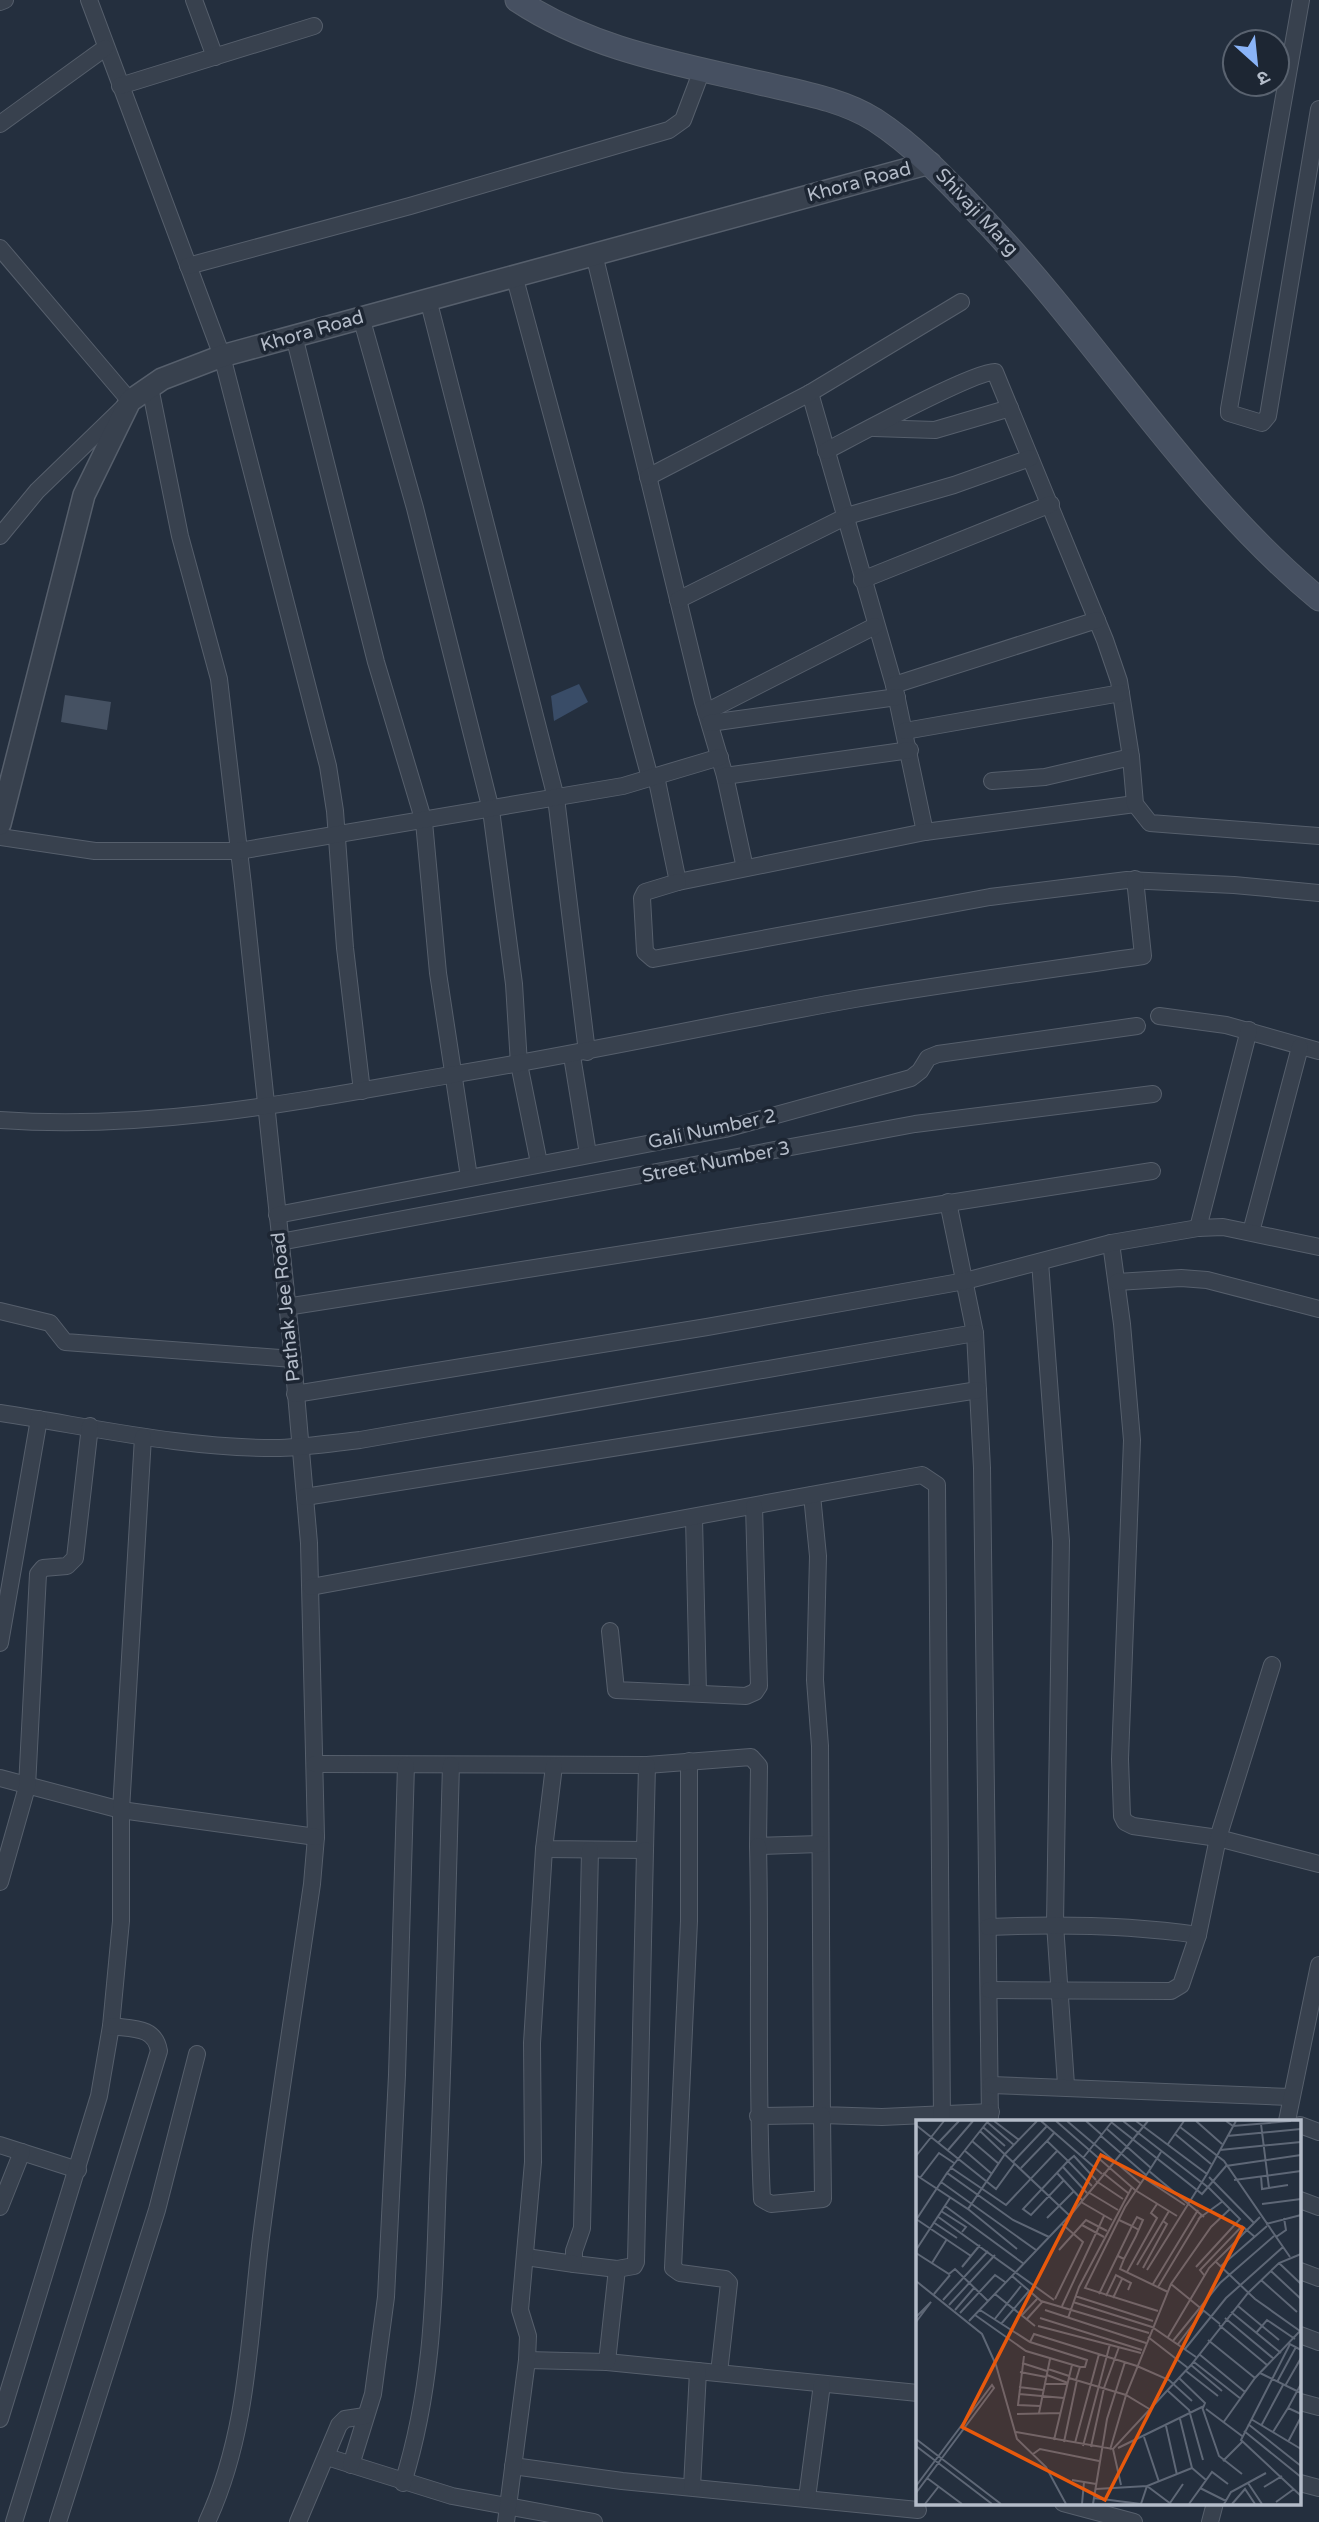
<svg xmlns="http://www.w3.org/2000/svg" width="1319" height="2522" font-family="'Varela Round','Noto Sans Devanagari',sans-serif">
<style>
.water{fill:#394c67}
.building{fill:#455162}
.lines{fill:none;stroke-linecap:round;stroke-linejoin:round}
.minor-casing{stroke:#565f6c;stroke-width:18}
.tertiary-casing{stroke:#565f6c;stroke-width:24}
.secondary-casing{stroke:#565f6c;stroke-width:25}
.minor{stroke:#38414e;stroke-width:16}
.tertiary{stroke:#38414e;stroke-width:21}
.secondary{stroke:#465061;stroke-width:23}
.labels{text-anchor:middle;dominant-baseline:central;stroke-width:7;stroke-linejoin:round;paint-order:stroke}
.street-label{font-size:19px;fill:#b4bcc9;stroke:#1d2633}
.inset-road{fill:none;stroke:#5e6776;stroke-width:2}
.view{fill:#e8590c;fill-opacity:0.15;stroke:#e8590c;stroke-width:3.5}
.inset-edge{fill:none;stroke:#b4bcc9;stroke-width:3.5}
</style>
<rect width="100%" height="100%" fill="#242f3e"/>
<path class="water" d="M 579,684 L 588,702 L 554,721 L 551,696 Z"/>
<path class="building" d="M 65,695 L 111,702 L 107,730 L 61,722 Z"/>
<g class="lines">
<g class="minor-casing">
<g id="minor">
<path d="M 89,0 L 222,356 L 328,766 L 335,811 L 345,948 L 362,1091"/>
<path d="M 194,0 L 215,57"/>
<path d="M 1301,0 L 1229,409 L 1229,413 L 1262,423 L 1268,416 L 1319,109"/>
<path d="M 0,2 L 5,0"/>
<path d="M 120,86 L 314,26"/>
<path d="M 0,124 L 105,48"/>
<path d="M 0,248 L 130,401 L 37,491 L 0,536"/>
<path d="M 594,254 L 703,702 L 725,776 L 745,868"/>
<path d="M 188,266 L 410,206 L 669,130 L 683,120 L 702,70"/>
<path d="M 514,275 L 650,778"/>
<path d="M 428,299 L 556,798 L 587,1052"/>
<path d="M 361,317 L 415,508 L 491,810 L 514,984 L 519,1064 L 539,1163"/>
<path d="M 294,336 L 376,662 L 424,822 L 438,973 L 469,1177"/>
<path d="M 150,387 L 180,536 L 219,679 L 243,885 L 293,1359 L 309,1543 L 316,1837 L 312,1884 C 295,2002 276,2119 261,2237 C 249,2333 249,2432 207,2522"/>
<path d="M 810,393 L 894,685 L 925,832"/>
<path d="M 874,428 L 935,430 L 1010,408"/>
<path d="M 826,451 C 853,437 974,371 995,372 L 1105,640 L 1119,681 L 1131,757"/>
<path d="M 648,477 L 810,393 L 961,302"/>
<path d="M 862,580 L 1051,504"/>
<path d="M 678,600 L 847,516 L 954,485 L 1030,458"/>
<path d="M 894,685 L 1097,620"/>
<path d="M 706,712 L 875,626"/>
<path d="M 710,723 L 897,697"/>
<path d="M 905,731 L 1121,693"/>
<path d="M 656,776 L 678,882 L 925,832 L 1135,804"/>
<path d="M 725,776 L 910,750"/>
<path d="M 992,781 L 1045,777 L 1131,757 L 1135,804 L 1150,823 L 1319,836"/>
<path d="M 0,837 L 95,851 L 239,851 L 623,786 L 720,757"/>
<path d="M 678,882 L 645,892 L 642,898 L 645,952 L 653,959 L 990,897 L 1127,880 L 1234,885 L 1319,893"/>
<path d="M 1159,1016 L 1226,1025 L 1319,1051"/>
<path d="M 572,1056 L 588,1154"/>
<path d="M 0,1120 C 151,1131 301,1101 450,1075 C 585,1053 720,1023 855,999 C 951,983 1047,970 1143,956 L 1135,879"/>
<path d="M 948,1202 L 975,1333 L 982,1468 L 990,2121"/>
<path d="M 277,1215 L 725,1129 L 911,1078 L 920,1071 L 928,1058 L 938,1054 L 1137,1026"/>
<path d="M 1198,1228 L 1249,1030"/>
<path d="M 1251,1232 L 1300,1047"/>
<path d="M 280,1242 L 915,1124 L 1153,1094"/>
<path d="M 1111,1243 L 1122,1324 L 1132,1440 L 1120,1759 L 1122,1816 L 1125,1822 L 1133,1826 L 1218,1838 L 1319,1864"/>
<path d="M 1040,1262 L 1061,1541 L 1055,1924 L 1066,2085"/>
<path d="M 1117,1282 L 1181,1278 L 1207,1280 L 1319,1309"/>
<path d="M 286,1307 L 1152,1171"/>
<path d="M 0,1311 L 50,1323 L 65,1342 L 293,1359"/>
<path d="M 295,1394 L 707,1327 L 965,1281 L 1111,1243 L 1198,1228 L 1223,1227 L 1319,1247"/>
<path d="M 0,1413 C 92,1427 186,1449 280,1448 C 307,1447 333,1443 360,1440 L 975,1333"/>
<path d="M 812,1495 L 818,1556 L 815,1680 L 820,1746 L 822,2115 L 882,2117 L 991,2112"/>
<path d="M 305,1497 L 978,1390"/>
<path d="M 694,1518 L 698,1693"/>
<path d="M 311,1587 L 849,1488 L 922,1475 L 937,1485 L 942,2121"/>
<path d="M 610,1631 L 616,1690 L 746,1696 L 755,1692 L 759,1686 L 754,1506"/>
<path d="M 0,1643 L 39,1419"/>
<path d="M 689,1761 L 689,1921 L 673,2268 L 680,2273 L 725,2279 L 729,2283 L 719,2373"/>
<path d="M 315,1764 L 647,1765 L 751,1757 L 759,1766 L 758,1846 L 820,1844"/>
<path d="M 554,1766 L 544,1849 L 645,1850 L 647,1765"/>
<path d="M 0,1778 L 121,1810 L 316,1837"/>
<path d="M 590,1850 L 582,2228 L 574,2251 L 574,2264 L 617,2269"/>
<path d="M 0,1882 L 27,1787 L 38,1574 L 43,1568 L 67,1566 L 75,1558 L 90,1426"/>
<path d="M 988,1927 C 1059,1924 1128,1925 1198,1935"/>
<path d="M 989,1990 L 1171,1991 L 1181,1985 L 1198,1935 L 1218,1838 L 1272,1665"/>
<path d="M 991,2085 L 1290,2097"/>
<path d="M 758,2116 L 822,2115 L 823,2199 L 771,2204 L 762,2199 C 756,2081 761,1963 758,1846"/>
<path d="M 1287,2121 L 1319,1965"/>
<path d="M 1300,2125 L 1319,2132"/>
<path d="M 0,2145 L 78,2170"/>
<path d="M 1300,2200 L 1319,2207"/>
<path d="M 0,2207 L 22,2152"/>
<path d="M 526,2257 L 574,2264"/>
<path d="M 1300,2271 L 1319,2278"/>
<path d="M 1300,2335 L 1319,2342"/>
<path d="M 527,2360 L 607,2362 L 918,2393"/>
<path d="M 607,2362 L 617,2269 L 634,2266 L 636,2262 L 645,1850"/>
<path d="M 1300,2402 L 1319,2407"/>
<path d="M 0,2419 L 99,2096 L 111,2026 L 121,1921 L 121,1810 L 143,1437"/>
<path d="M 327,2457 L 452,2496 L 594,2522"/>
<path d="M 351,2465 L 373,2394 L 386,2297 L 397,2075 L 406,1765"/>
<path d="M 513,2466 L 622,2481 L 918,2510"/>
<path d="M 403,2483 C 435,2380 434,2285 438,2179 C 444,2041 447,1903 451,1765"/>
<path d="M 1300,2483 L 1319,2488"/>
<path d="M 692,2487 L 698,2371"/>
<path d="M 807,2498 L 822,2384"/>
<path d="M 1063,2503 L 1134,2522"/>
<path d="M 14,2522 L 159,2051 C 155,2026 132,2029 111,2026"/>
<path d="M 58,2522 L 157,2210 L 197,2054"/>
<path d="M 298,2522 L 339,2425 L 345,2419 L 365,2416"/>
<path d="M 506,2522 L 527,2360 L 528,2336 L 520,2310 L 533,2162 L 532,2043 L 544,1849"/>
<path d="M 1210,2522 L 1215,2503"/>
</g>
</g>
<g class="tertiary-casing">
<path id="tertiary" d="M 0,824 L 84,495 L 130,401 L 162,379 L 222,356 L 930,163"/>
</g>
<g class="secondary-casing">
<path id="secondary" d="M 517,0 C 591,49 674,63 760,83 C 798,92 842,99 875,120 C 918,148 953,187 988,224 C 1102,345 1190,492 1319,599"/>
</g>
<use href="#minor" class="minor"/>
<use href="#tertiary" class="tertiary"/>
<use href="#secondary" class="secondary"/>
</g>
<g class="labels">
<g class="street-label">
<text transform="translate(859 182) rotate(-15)">Khora Road</text>
<text transform="translate(977 212) rotate(47)">Shivaji Marg</text>
<text transform="translate(312 331) rotate(-16)">Khora Road</text>
<text transform="translate(712 1129) rotate(-12)">Gali Number 2</text>
<text transform="translate(716 1162) rotate(-11)">Street Number 3</text>
<text transform="translate(286 1307) rotate(-96)">Pathak Jee Road</text>
</g>
</g>
<g transform="translate(916 2120)">
<rect width="385" height="385" fill="#242f3e"/>
<path class="inset-road" d="M 78,1 L 103,20M 125,1 L 186,54M 140,1 L 219,70 L 261,96M 151,1 L 224,63M 170,1 L 186,15M 207,1 L 293,68 L 324,99 L 280,147M 220,1 L 291,54 L 320,1M 280,1 L 306,24M 310,1 L 317,6 L 375,1M 71,2 L 98,25M 195,2 L 286,74 L 310,46 L 385,35M 345,4 L 353,68M 0,5 L 80,69 L 99,43M 67,7 L 89,26M 264,7 L 308,41 L 374,137M 191,9 L 235,48M 64,11 L 154,96M 138,13 L 131,21 L 152,41 L 158,36 L 180,60M 259,14 L 295,44M 185,16 L 230,55M 311,16 L 385,9M 56,21 L 83,44M 22,23 L 43,1M 252,24 L 268,1M 32,30 L 57,1M 48,30 L 76,54M 304,30 L 385,22M 245,32 L 233,51 L 288,97M 0,36 L 28,1M 167,38 L 195,3M 97,42 L 131,6M 34,47 L 90,85 L 141,31M 147,47 L 171,73M 105,48 L 131,21M 233,51 L 209,87 L 169,168 L 242,191M 31,53 L 72,1M 141,53 L 166,80M 187,53 L 212,73M 0,55 L 52,89 L 89,34 L 121,1M 345,56 L 346,69 L 372,65M 293,57 L 338,103M 4,58 L 23,33 L 38,43M 228,58 L 269,85M 148,60 L 115,95 L 107,89 L 152,41 L 176,66M 318,60 L 385,51M 180,61 L 207,79M 25,62 L 120,130M 172,72 L 202,90M 165,82 L 196,100M 346,84 L 385,79M 29,86 L 108,144M 52,89 L 101,129M 25,91 L 50,107 L 46,112M 21,96 L 138,180M 131,98 L 158,71M 0,99 L 55,136M 282,99 L 307,81M 0,100 L 31,53 L 97,100 L 133,117M 17,102 L 41,118M 350,104 L 385,95M 166,105 L 188,117M 360,117 L 370,110 L 368,98M 0,130 L 34,78M 143,130 L 170,100 L 191,111M 0,133 L 33,154 L 39,149 L 72,181M 202,136 L 208,139 L 204,149 L 252,172M 208,139 L 220,116 L 223,109 L 227,100 L 221,97 L 216,106 L 223,110M 299,141 L 339,179 L 384,211M 16,143 L 31,119M 363,143 L 385,164M 221,145 L 253,91M 305,146 L 351,106M 46,147 L 64,125M 227,148 L 251,104 L 247,101M 231,150 L 291,54M 355,151 L 385,179M 211,152 L 241,98 L 235,93 L 241,84M 288,155 L 284,150 L 326,106 L 339,117M 96,156 L 125,181 L 233,213M 345,160 L 381,192M 0,161 L 66,214 L 80,245 L 101,319 L 130,347 L 150,384M 237,164 L 282,90M 255,164 L 304,204M 242,167 L 286,94M 18,174 L 34,155M 79,174 L 119,206M 183,174 L 216,106 L 203,100M 159,176 L 237,201M 190,176 L 200,155 L 215,163 L 212,170M 197,178 L 206,159M 139,179 L 167,122 L 146,104M 27,180 L 72,131M 157,182 L 236,207 L 280,237M 33,185 L 79,135M 146,186 L 188,96M 322,186 L 363,220M 39,190 L 58,168M 64,190 L 114,222 L 171,240 L 169,247 L 164,247M 129,190 L 230,223M 315,192 L 365,233M 44,193 L 79,155 L 89,162M 59,195 L 110,231 L 164,247 L 160,260M 106,195 L 121,179M 0,197 L 15,182 L 0,202M 124,198 L 226,230M 152,198 L 163,167 L 216,67M 309,198 L 358,239M 78,200 L 105,166M 110,200 L 127,181M 53,201 L 157,92 L 232,1M 85,204 L 113,171M 303,205 L 351,245M 122,206 L 225,233M 340,213 L 351,200 L 379,219M 232,217 L 272,248M 252,217 L 293,148 L 344,97M 292,220 L 339,258M 257,221 L 304,163 L 358,116M 114,222 L 118,214 L 221,246 L 253,260 L 276,281M 262,224 L 288,190M 269,229 L 310,178 L 367,127M 385,230 L 374,224 L 325,320 L 385,376M 283,234 L 329,272M 108,236 L 102,285 L 124,286M 278,242 L 325,279M 106,243 L 131,251M 275,245 L 306,271M 132,249 L 153,256M 270,251 L 302,276M 104,252 L 130,257M 344,253 L 385,273M 131,255 L 152,263M 153,258 L 210,275 L 235,290M 263,258 L 289,283 L 287,288M 361,262 L 380,227M 129,264 L 151,264M 385,264 L 372,288 L 385,294M 369,266 L 385,238M 103,267 L 127,270M 252,271 L 273,290 L 287,340M 103,274 L 148,278M 290,289 L 326,316M 123,293 L 134,239M 101,294 L 145,293M 264,299 L 276,348 L 290,360M 335,299 L 385,329M 307,303 L 339,258 L 385,210M 332,304 L 385,346M 250,306 L 261,355M 345,306 L 367,265M 328,311 L 385,357M 100,312 L 197,329 L 275,245 L 332,173 L 363,143 L 385,134M 357,312 L 372,288M 228,317 L 243,362M 0,319 L 85,384M 138,320 L 156,245M 148,322 L 161,260M 372,322 L 385,297M 159,323 L 183,234M 0,326 L 76,384M 167,326 L 194,224M 175,327 L 188,268 L 203,227M 202,328 L 286,287 L 303,336 L 326,354M 197,329 L 205,365M 194,330 L 210,275 L 255,164 L 295,107 L 314,89M 117,334 L 124,329 L 183,341M 307,341 L 326,322M 11,358 L 46,384M 156,360 L 180,364M 332,363 L 346,384M 0,366 L 76,265 L 78,268 L 0,373M 348,367 L 366,356M 284,368 L 310,381M 180,369 L 231,366 L 255,384M 178,378 L 225,384M 360,382 L 378,369M 254,383 L 267,364M 9,384 L 23,366M 166,384 L 168,362M 177,384 L 191,299 L 209,242M 225,384 L 231,366 L 276,348M 273,384 L 296,352 L 312,364M 308,384 L 315,372 L 350,353M 316,384 L 329,369 L 339,384"/>
<path class="view" d="M 185,35 L 327,108 L 189,380 L 46,307 Z"/>
<rect width="385" height="385" class="inset-edge"/>
</g>
<g transform="translate(1256 63) rotate(153)"><circle r="33" fill="#1d2633" stroke="#59626f" stroke-width="2"/>
<path d="M0-5L12 26L0 18L-12 26Z" fill="#8ab4f8"/>
<text y="-10" font-size="19" font-weight="bold" text-anchor="middle" fill="#b4bcc9">उ</text>
</g>
</svg>
